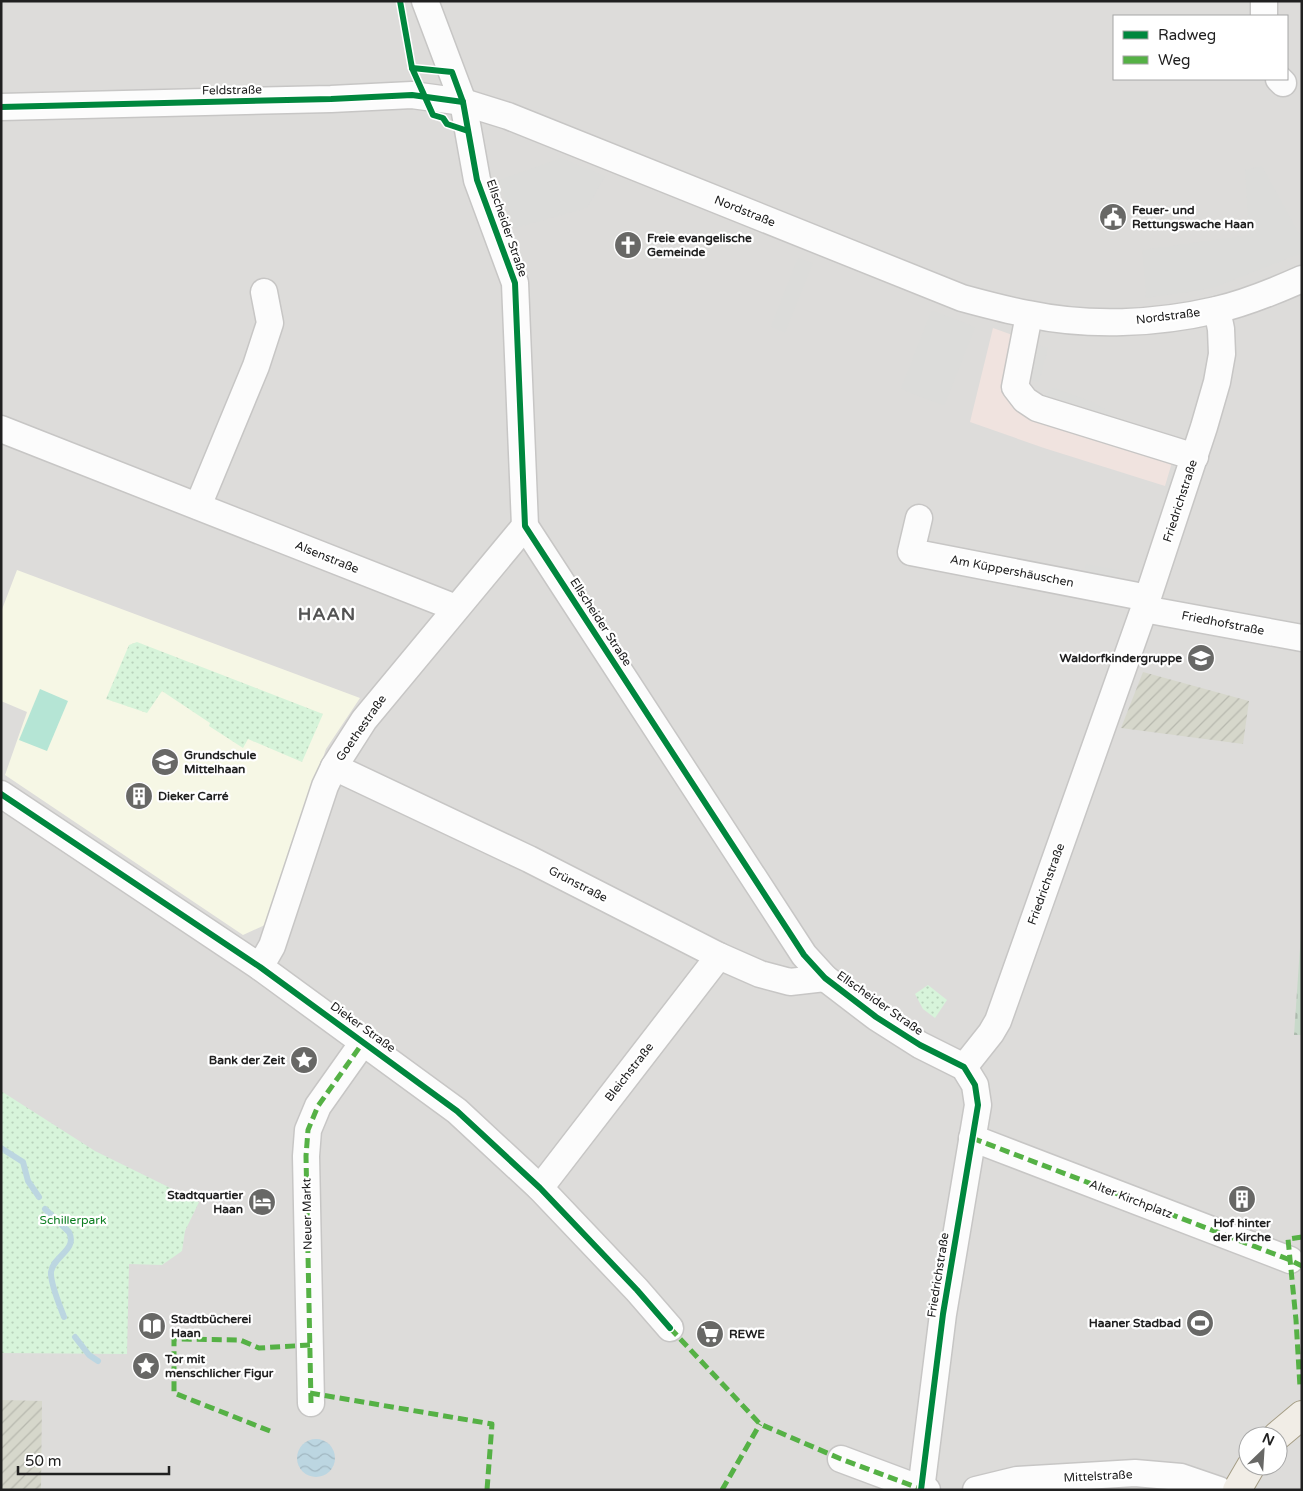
<svg xmlns="http://www.w3.org/2000/svg" width="1303" height="1491" font-family="'Varela Round',sans-serif">
<style>
.residential{fill:#dddcda;fill-rule:evenodd}
.commercial{fill:#f0e3df}
.education{fill:#f6f7e5}
.religious{fill:#dcdcda}
.construction{fill:url(#construction-furrows)}
.cemetery{fill:url(#cemetery-stones)}
.park{fill:url(#park-dots)}
.pitch{fill:#b5e5d5}
.water{fill:url(#water-waves)}
.lines{fill:none;stroke-linecap:round;stroke-linejoin:round}
.stream{stroke:#bcd6e1;stroke-width:6}
.minor-casing{stroke:#c7c6c5;stroke-width:29}
.major-casing{stroke:#a59d85;stroke-width:30}
.minor{stroke:#fcfcfc;stroke-width:26}
.major{stroke:#f1ede6;stroke-width:28}
.quiet{stroke:#55b145;stroke-width:5;stroke-dasharray:10 5;stroke-linecap:butt}
.cycleway-casing{stroke:#fff;stroke-width:9}
.cycleway{stroke:#00873e;stroke-width:6}
.labels{text-anchor:middle;dominant-baseline:central;stroke-width:4.5;stroke-linejoin:round;paint-order:stroke}
.street-label{font-size:12px;fill:#202020;stroke:#fff}
.poi-label{font-size:12px;font-weight:bold;fill:#202020;stroke:#fff;text-anchor:start}
.park-label{font-size:12px;fill:#0d7f21;stroke:#fff}
.district-label{font-size:18px;font-weight:bold;letter-spacing:1px;fill:#535353;stroke:#fff}
</style>
<defs>
<pattern id="construction-furrows" width="10" height="10" patternUnits="userSpaceOnUse" patternTransform="scale(1.25)"><rect width="10" height="10" fill="#d6d7cb"/><path d="M-1 1l2-2M0 10L10 0M9 11l2-2" fill="none" stroke="#b7b8ae"/></pattern>
<pattern id="cemetery-stones" width="16" height="16" patternUnits="userSpaceOnUse" patternTransform="scale(1.25)"><rect width="16" height="16" fill="#c8d9ca"/><path d="M2 7V4a2 2 0 0 1 4 0v3zM10 15v-3a2 2 0 0 1 4 0v3z" fill="#acbaad"/></pattern>
<pattern id="park-dots" width="8" height="8" patternUnits="userSpaceOnUse" patternTransform="scale(1.25)"><rect width="8" height="8" fill="#d7f4da"/><path d="M2 2h.1M6 6h.1" fill="none" stroke="#b8d1bb" stroke-width="1.8" stroke-linecap="round"/></pattern>
<pattern id="water-waves" width="16" height="10" patternUnits="userSpaceOnUse" patternTransform="scale(1.25)"><rect width="16" height="10" fill="#bcd6e1"/><path d="M0 5q4-4 8 0t8 0" fill="none" stroke="#a1b7c1"/></pattern>
</defs>
<rect width="100%" height="100%" fill="#eeede9"/>
<path class="residential" d="M 1,1 L 1302,1 L 1302,1490 L 1,1490 ZM 1114,16 L 1287,16 L 1287,79 L 1114,79 ZM 1248,1436 L 1278,1436 L 1278,1466 L 1248,1466 Z"/>
<path class="commercial" d="M 993,328 L 1018,337 L 1016,403 L 1173,459 L 1165,486 L 1044,448 L 970,422 Z"/>
<path class="education" d="M 17,570 L 360,698 L 326,749 L 265,925 L 243,935 L 5,775 L 27,712 L 1,701 L 1,612 Z"/>
<g class="religious">
<path d="M 561,158 L 605,176 L 587,208 L 515,228 L 499,180 Z"/>
<path d="M 1262,166 L 1302,239 L 1302,253 L 1210,289 L 1146,298 L 1142,250 L 1249,235 L 1245,170 Z"/>
<path d="M 798,258 L 813,263 L 785,333 L 771,327 Z"/>
<path d="M 932,310 L 975,327 L 944,406 L 901,389 Z"/>
<path d="M 1035,344 L 1048,348 L 1039,382 L 1025,378 Z"/>
<path d="M 1054,388 L 1093,402 L 1111,413 L 1099,419 L 1039,399 Z"/>
<path d="M 1086,564 L 1119,570 L 1117,585 L 1083,579 Z"/>
</g>
<g class="construction">
<path d="M 1143,672 L 1249,701 L 1243,744 L 1121,728 Z"/>
<path d="M 1,1400 L 42,1401 L 41,1490 L 1,1490 Z"/>
</g>
<path class="cemetery" d="M 1302,919 L 1302,1035 L 1294,1035 Z"/>
<g class="park">
<path d="M 137,642 L 323,714 L 302,762 L 248,739 L 243,748 L 209,726 L 210,723 L 162,691 L 147,713 L 106,699 L 129,645 Z"/>
<path d="M 928,985 L 947,1000 L 935,1018 L 923,1009 L 915,994 Z"/>
<path d="M 1,1091 L 95,1151 L 199,1202 L 185,1231 L 182,1251 L 162,1265 L 129,1264 L 127,1354 L 1,1353 Z"/>
</g>
<path class="pitch" d="M 40,689 L 68,701 L 47,751 L 19,740 Z"/>
<circle class="water" cx="316" cy="1458" r="19"/>
<g class="lines">
<g class="stream">
<path d="M 1,1148 L 23,1162 L 28,1181 L 39,1197"/>
<path d="M 45,1209 L 69,1232 C 78,1250 53,1256 51,1272 C 50,1283 60,1306 64,1317"/>
<path d="M 75,1337 L 89,1355 L 98,1361"/>
</g>
<g class="minor-casing">
<g id="minor">
<path d="M 425,1 L 463,102 L 477,180 L 515,283 L 525,526 L 804,955 L 825,978 L 876,1017 L 920,1045 L 964,1067 L 975,1085 L 978,1105 L 943,1314 L 921,1490"/>
<path d="M 1264,1 L 1264,16"/>
<path d="M 1279,79 L 1283,83"/>
<path d="M 1,107 L 331,99 L 412,95 L 463,102 L 508,116 L 962,298 C 984,304 1006,310 1028,314 C 1089,327 1156,324 1216,310 C 1246,303 1275,291 1302,279"/>
<path d="M 1029,315 L 1015,387 L 1025,400 L 1037,408 L 1195,457"/>
<path d="M 1,429 L 456,608"/>
<path d="M 198,506 L 256,366 L 270,323 L 264,292"/>
<path d="M 919,518 L 911,552 L 1148,598"/>
<path d="M 1144,609 L 1302,638"/>
<path d="M 334,767 L 529,859 L 719,956 L 760,974 L 790,982 L 825,978"/>
<path d="M 1,794 L 260,967 L 457,1111 L 540,1188 L 637,1290 L 670,1328"/>
<path d="M 260,967 L 272,946 L 325,786 L 334,767 L 364,720 L 525,526"/>
<path d="M 964,1067 L 991,1033 L 998,1021 L 1144,609 L 1204,427 L 1217,382 L 1222,354 L 1221,329 L 1217,310"/>
<path d="M 972,1138 L 1290,1260"/>
<path d="M 540,1188 L 719,956"/>
<path d="M 311,1403 L 306,1156 L 308,1130 L 318,1106 L 364,1041"/>
<path d="M 841,1459 L 921,1489 L 927,1490"/>
<path d="M 976,1490 L 1017,1480 L 1135,1473 L 1181,1477 L 1219,1490"/>
</g>
</g>
<g class="major-casing">
<g id="major">
<path d="M 1277,1436 L 1302,1415"/>
<path d="M 1237,1490 L 1251,1466"/>
</g>
</g>
<use href="#minor" class="minor"/>
<use href="#major" class="major"/>
<g class="quiet">
<path d="M 972,1138 L 1290,1260 L 1302,1266"/>
<path d="M 1302,1237 L 1288,1239 L 1296,1320 L 1300,1387 L 1302,1386"/>
<path d="M 670,1328 L 760,1424 L 841,1459 L 921,1489 L 925,1490"/>
<path d="M 310,1393 L 492,1424 L 487,1490"/>
<path d="M 311,1403 L 306,1156 L 308,1130 L 318,1106 L 364,1041"/>
<path d="M 270,1431 L 174,1393 L 174,1339 L 240,1340 L 259,1348 L 310,1345"/>
<path d="M 722,1490 L 760,1424"/>
</g>
<g class="cycleway-casing">
<g id="cycleway">
<path d="M 400,1 L 412,68 L 433,115 L 443,118 L 447,124 L 468,131"/>
<path d="M 412,68 L 452,72 L 463,102 L 477,180 L 515,283 L 525,526 L 804,955 L 825,978 L 876,1017 L 920,1045 L 964,1067 L 975,1085 L 978,1105 L 943,1314 L 921,1490"/>
<path d="M 1,107 L 331,99 L 412,95 L 463,102"/>
<path d="M 1,794 L 260,967 L 457,1111 L 540,1188 L 637,1290 L 670,1328"/>
</g>
</g>
<use href="#cycleway" class="cycleway"/>
</g>
<defs>
<g id="civic-disc" transform="scale(1.4375)"><circle r="9.5" fill="#686866" stroke="#fff"/><path d="M-.6-6.5H3V-4.5H.6V-3L4-1V1h2V6H-6V1h2V-1L-.6-3ZM-1.2 2.5V6h2.4V2.5Z" fill="#fff"/></g>
<g id="church-disc" transform="scale(1.4375)"><circle r="9.5" fill="#686866" stroke="#fff"/><path d="M-1.2-6h2.4v3.5h3.3v2.4h-3.3V6h-2.4V-.1h-3.3v-2.4h3.3Z" fill="#fff"/></g>
<g id="school-disc" transform="scale(1.4375)"><circle r="9.5" fill="#686866" stroke="#fff"/><path d="M0-5L7-2L0 1L-7-2ZM-4 1L0 2.5L4 1V4Q0 6-4 4Z" fill="#fff"/></g>
<g id="building-disc" transform="scale(1.4375)"><circle r="9.5" fill="#686866" stroke="#fff"/><path d="M-4-6H4V6H1V3H-1V6H-4ZM-2.5-4.3h1.7v1.8h-1.7ZM.8-4.3h1.7v1.8H.8ZM-2.5-1h1.7V.8h-1.7ZM.8-1h1.7V.8H.8Z" fill="#fff"/></g>
<g id="sight-disc" transform="scale(1.4375)"><circle r="9.5" fill="#686866" stroke="#fff"/><path d="M0-6L1.8-2.2L6-1.7L2.9 1.2L3.7 5.4L0 3.3L-3.7 5.4L-2.9 1.2L-6-1.7L-1.8-2.2Z" fill="#fff"/></g>
<g id="hotel-disc" transform="scale(1.4375)"><circle r="9.5" fill="#686866" stroke="#fff"/><path d="M-6-4.5h1.5V1H6V5H4.5V3h-9V5H-6ZM-4 0a1.8 1.8 0 1 1 3.6 0ZM.5 0V-2.5h3Q6-2.5 6 0Z" fill="#fff"/></g>
<g id="stadium-disc" transform="scale(1.4375)"><circle r="9.5" fill="#686866" stroke="#fff"/><path d="M0-5a6.5 5 0 1 0 0 10a6.5 5 0 1 0 0-10ZM-3.5-1.8h7v3.6h-7Z" fill="#fff"/></g>
<g id="library-disc" transform="scale(1.4375)"><circle r="9.5" fill="#686866" stroke="#fff"/><path d="M-6-4Q-3-5.5-.7-3.5V5Q-3 3-6 4ZM6-4Q3-5.5 .7-3.5V5Q3 3 6 4Z" fill="#fff"/></g>
<g id="supermarket-disc" transform="scale(1.4375)"><circle r="9.5" fill="#686866" stroke="#fff"/><path d="M-6-5.5h2.5l.6 2H6L4.5 2H-2.5L-4.4-4H-6ZM-1.5 3.2a1.3 1.3 0 1 0 .1 0ZM3 3.2a1.3 1.3 0 1 0 .1 0Z" fill="#fff"/></g>
</defs>
<g fill-rule="evenodd">
<use href="#civic-disc" x="1113" y="217"/>
<use href="#church-disc" x="628" y="245"/>
<use href="#school-disc" x="1201" y="658"/>
<use href="#school-disc" x="165" y="762"/>
<use href="#building-disc" x="139" y="796"/>
<use href="#sight-disc" x="304" y="1060"/>
<use href="#building-disc" x="1242" y="1199"/>
<use href="#hotel-disc" x="262" y="1202"/>
<use href="#stadium-disc" x="1200" y="1323"/>
<use href="#library-disc" x="152" y="1326"/>
<use href="#supermarket-disc" x="710" y="1334"/>
<use href="#sight-disc" x="146" y="1366"/>
</g>
<g class="labels">
<g class="street-label">
<text transform="translate(232 90) rotate(-1)">Feldstraße</text>
<text transform="translate(745 211) rotate(22)">Nordstraße</text>
<text transform="translate(507 228) rotate(71)">Ellscheider Straße</text>
<text transform="translate(1168 316) rotate(-7)">Nordstraße</text>
<text transform="translate(1180 501) rotate(-72)">Friedrichstraße</text>
<text transform="translate(327 557) rotate(22)">Alsenstraße</text>
<text transform="translate(1012 571) rotate(11)">Am Küppershäuschen</text>
<text transform="translate(601 622) rotate(57)">Ellscheider Straße</text>
<text transform="translate(1223 623) rotate(11)">Friedhofstraße</text>
<text transform="translate(361 728) rotate(-55)">Goethestraße</text>
<text transform="translate(578 884) rotate(27)">Grünstraße</text>
<text transform="translate(1046 884) rotate(-70)">Friedrichstraße</text>
<text transform="translate(880 1003) rotate(35)">Ellscheider Straße</text>
<text transform="translate(363 1027) rotate(36)">Dieker Straße</text>
<text transform="translate(629 1072) rotate(-52)">Bleichstraße</text>
<text transform="translate(1131 1199) rotate(21)">Alter Kirchplatz</text>
<text transform="translate(307 1214) rotate(-91)">Neuer Markt</text>
<text transform="translate(938 1275) rotate(-81)">Friedrichstraße</text>
<text transform="translate(1098 1476) rotate(-3)">Mittelstraße</text>
</g>
<g class="poi-label">
<text x="1132" y="210">Feuer- und<tspan x="1132" dy="14">Rettungswache Haan</tspan></text>
<text x="647" y="238">Freie evangelische<tspan x="647" dy="14">Gemeinde</tspan></text>
<text x="1182" y="658" text-anchor="end">Waldorfkindergruppe</text>
<text x="184" y="755">Grundschule<tspan x="184" dy="14">Mittelhaan</tspan></text>
<text x="158" y="796">Dieker Carré</text>
<text x="285" y="1060" text-anchor="end">Bank der Zeit</text>
<text x="243" y="1195" text-anchor="end">Stadtquartier<tspan x="243" dy="14">Haan</tspan></text>
<text x="1242" y="1223" text-anchor="middle">Hof hinter<tspan x="1242" dy="14">der Kirche</tspan></text>
<text x="171" y="1319">Stadtbücherei<tspan x="171" dy="14">Haan</tspan></text>
<text x="1181" y="1323" text-anchor="end">Haaner Stadbad</text>
<text x="729" y="1334">REWE</text>
<text x="165" y="1359">Tor mit<tspan x="165" dy="14">menschlicher Figur</tspan></text>
</g>
<g class="park-label">
<text x="73" y="1220">Schillerpark</text>
</g>
<g class="district-label">
<text x="327" y="614">HAAN</text>
</g>
</g>
<rect width="1303" height="1491" fill="none" stroke="#202020" stroke-width="5"/>
<rect x="1113" y="15" width="175" height="65" fill="#ffffff" stroke="#a6a6a6"/>
<rect x="1123" y="31" width="25" height="8" fill="#00873e" stroke="#a6a6a6"/>
<text x="1158" y="40" font-size="15" fill="#202020">Radweg</text>
<rect x="1123" y="56" width="25" height="8" fill="#55b145" stroke="#a6a6a6"/>
<text x="1158" y="65" font-size="15" fill="#202020">Weg</text>
<g transform="translate(1263 1451) rotate(25)"><circle r="24" fill="#ffffff" stroke="#a6a6a6"/>
<path d="M0-4L9 19L0 12L-9 19Z" fill="#686866"/>
<text y="-8" font-size="14" font-weight="bold" text-anchor="middle" fill="#202020">N</text>
</g>
<path d="M18 1466v8h151v-8" fill="none" stroke="#202020" stroke-width="2.5"/>
<text x="25" y="1466" font-size="15" fill="#202020" stroke="#ffffff" stroke-width="4" paint-order="stroke">50 m</text>
</svg>
